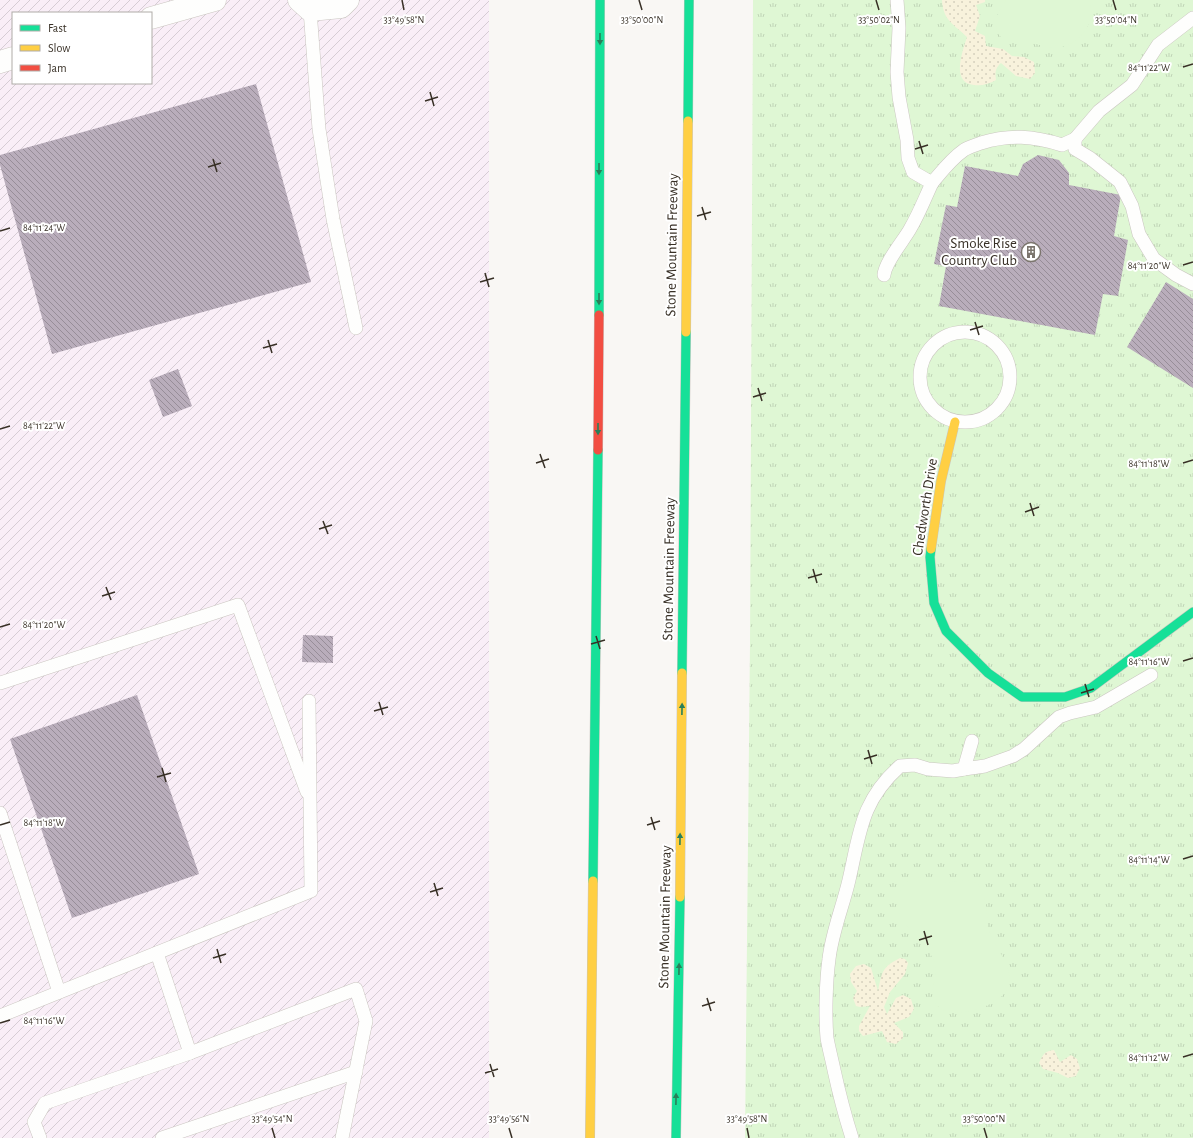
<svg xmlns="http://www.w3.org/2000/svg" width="1193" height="1138" font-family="'Alegreya Sans',sans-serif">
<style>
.industrial{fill:url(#industrial-furrows);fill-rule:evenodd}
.grass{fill:url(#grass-tufts)}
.sand{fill:url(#sand-dots)}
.green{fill:#dff7d4}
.building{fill:url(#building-back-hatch)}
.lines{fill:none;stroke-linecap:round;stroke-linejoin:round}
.lane-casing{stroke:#cac6c0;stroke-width:14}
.street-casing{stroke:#cac6c0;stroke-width:23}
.fast-casing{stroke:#cac6c0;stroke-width:10}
.slow-casing{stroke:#cac6c0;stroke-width:10}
.jam-casing{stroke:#cac6c0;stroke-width:10}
.lane{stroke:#fefefd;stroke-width:13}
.street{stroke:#fefefd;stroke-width:22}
.fast{stroke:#16e098;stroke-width:9}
.slow{stroke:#ffcf43;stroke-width:9}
.jam{stroke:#f24e42;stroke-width:9}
.oneway{fill:#297f59}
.ticks{fill:none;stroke:#383026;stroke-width:1.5}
.labels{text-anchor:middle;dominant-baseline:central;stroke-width:4;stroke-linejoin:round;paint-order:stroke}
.poi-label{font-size:15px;fill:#383026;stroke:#fff;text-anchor:end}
.street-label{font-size:15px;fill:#383026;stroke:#fff}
.ticks-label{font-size:10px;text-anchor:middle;fill:#383026;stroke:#fff;stroke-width:4;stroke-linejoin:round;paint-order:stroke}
</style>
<defs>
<pattern id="industrial-furrows" width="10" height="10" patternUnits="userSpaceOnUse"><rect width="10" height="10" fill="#f9eef7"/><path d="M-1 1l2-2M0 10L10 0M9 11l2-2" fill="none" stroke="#d6ccd4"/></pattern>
<pattern id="grass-tufts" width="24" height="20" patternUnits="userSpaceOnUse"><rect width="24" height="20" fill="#dff7d4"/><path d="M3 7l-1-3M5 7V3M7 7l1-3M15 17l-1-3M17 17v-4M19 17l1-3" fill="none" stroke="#c0d4b6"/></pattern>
<pattern id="sand-dots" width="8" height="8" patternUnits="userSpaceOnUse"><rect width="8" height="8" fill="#f8f2dc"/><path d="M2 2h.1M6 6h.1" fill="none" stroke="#d5d0bd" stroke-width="1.8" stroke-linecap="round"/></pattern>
<pattern id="building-back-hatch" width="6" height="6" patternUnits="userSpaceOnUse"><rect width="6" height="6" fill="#b9adbb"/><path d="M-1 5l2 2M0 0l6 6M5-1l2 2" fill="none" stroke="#978d98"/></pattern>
</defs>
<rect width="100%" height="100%" fill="#f9f7f4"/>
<path class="industrial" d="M 0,0 L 489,0 L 489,1138 L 0,1138 ZM 13,13 L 151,13 L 151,83 L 13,83 Z"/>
<path class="grass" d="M 753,0 L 1193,0 L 1193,1138 L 745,1138 L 750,644 Z"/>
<g class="sand">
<path d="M 942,0 L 985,0 L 985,2 L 976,5 L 980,16 L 975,31 L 985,36 L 986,46 L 1003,49 L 1012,56 L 1024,57 L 1034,62 L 1035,73 L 1030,79 L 1016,76 L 1001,63 C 995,68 995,73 996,80 C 989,84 982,86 974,85 C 950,83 963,50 967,37 C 954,24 943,21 942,0 Z"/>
<path d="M 900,958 L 905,959 L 908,963 L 905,974 L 890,992 L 884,1007 L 887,1014 L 896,998 L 903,995 L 911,999 L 914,1009 L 909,1017 L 894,1023 L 903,1032 L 903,1038 L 896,1044 L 887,1042 L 882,1031 L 863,1036 L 859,1031 L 859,1026 L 870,1006 L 860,1007 L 856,1006 L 853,998 L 857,991 L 851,982 L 850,974 L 856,966 L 864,964 L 871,968 L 878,991 C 882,972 882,967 900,958 Z"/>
<path d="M 1054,1050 L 1060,1062 L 1071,1055 L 1077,1059 L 1080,1068 L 1076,1076 L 1068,1078 L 1058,1073 L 1043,1069 L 1039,1063 C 1043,1054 1045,1051 1054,1050 Z"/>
</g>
<g class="green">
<path d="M 1006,0 L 1090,0 C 1091,7 1091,14 1090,21 C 1085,37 1069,48 1053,48 C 1045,48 1039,44 1032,43 C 1024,42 1015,44 1008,41 C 988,33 997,12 1006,0 Z"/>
<path d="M 920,877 C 927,878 934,881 941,882 C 961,884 979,870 985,900 C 988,910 986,921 989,931 C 995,945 1010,965 1010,980 C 1010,1004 957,1021 940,1008 C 924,996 940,978 935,963 C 926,939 886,920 901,890 C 905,882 911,878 920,877 Z"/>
</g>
<g class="building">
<path d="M 256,84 L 311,282 L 52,354 L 0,165 L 0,155 Z"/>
<path d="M 1038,155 L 1059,160 L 1069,173 L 1069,185 L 1121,195 L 1114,236 L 1128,240 L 1118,296 L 1103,294 L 1095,335 L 939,306 L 946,266 L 934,264 L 946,205 L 957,207 L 965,166 L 1018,176 L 1023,164 Z"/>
<path d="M 1166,282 L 1193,299 L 1193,388 L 1127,347 Z"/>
<path d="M 178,369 L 192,406 L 163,417 L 149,380 Z"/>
<path d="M 303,635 L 333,636 L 333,663 L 302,662 Z"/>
<path d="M 137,695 L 199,874 L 72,918 L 10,739 Z"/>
</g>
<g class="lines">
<g class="lane-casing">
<g id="lane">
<path d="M 310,10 L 319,129 L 333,219 L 356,328"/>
<path d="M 1075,139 L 1099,111 L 1132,85 L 1158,45 L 1193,18"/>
<path d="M 932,183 C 942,171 951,159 964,150 C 968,147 976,145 981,143 C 1009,134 1034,136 1062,145 L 1075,139 L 1075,149 L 1090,158 L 1120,182 L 1132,206 L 1139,234 L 1154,259 L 1176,275 L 1193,284"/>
<path d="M 884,275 C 885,262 904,240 910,229 C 919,214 925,198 932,183 L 913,172 L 908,158 L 907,140 L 899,97 L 897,72 L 899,28 L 897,0"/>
<circle cx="965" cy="377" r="45"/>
<path d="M 0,683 L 238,605 L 307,792"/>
<path d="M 964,769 L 985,766 L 1013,756 L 1024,749 L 1059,717 L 1070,713 L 1096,707 L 1151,675"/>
<path d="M 0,813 L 59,992"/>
<path d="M 157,953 L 190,1053"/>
<path d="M 0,1016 L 311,891 L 309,701"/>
<path d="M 40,1138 L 34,1122 L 45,1103 L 190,1053 L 356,989 L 366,1021 L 342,1138"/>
<path d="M 162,1138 L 356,1072"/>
<path d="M 852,1138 C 845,1116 839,1093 834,1070 C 832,1060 829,1049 827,1038 C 825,1016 826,981 829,959 C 832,932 843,906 849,880 C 860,832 861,801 900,766 L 915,765 L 928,769 L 953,771 L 964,769 L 972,741"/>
</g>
</g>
<g class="street-casing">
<g id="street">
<path d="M 299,0 L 310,10 L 341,7 L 348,0"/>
<path d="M 151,18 L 215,0"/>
<path d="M 0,62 L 13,58"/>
</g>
</g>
<g class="fast-casing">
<g id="fast">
<path d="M 688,121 L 689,0"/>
<path d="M 599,315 L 600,0"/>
<path d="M 931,549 L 930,557 L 934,603 L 946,631 L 988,673 L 1022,697 L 1065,697 L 1091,688 L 1193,612"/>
<path d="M 682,673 L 686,332"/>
<path d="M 593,881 L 598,450"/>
<path d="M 676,1138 L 680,897"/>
</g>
</g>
<g class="slow-casing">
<g id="slow">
<path d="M 686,332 L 688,121"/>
<path d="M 931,549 L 941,481 L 955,422"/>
<path d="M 680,897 L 682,673"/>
<path d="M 590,1138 L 593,881"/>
</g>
</g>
<g class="jam-casing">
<path id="jam" d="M 598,450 L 599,315"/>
</g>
<use href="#lane" class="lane"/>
<use href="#street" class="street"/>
<use href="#fast" class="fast"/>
<use href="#slow" class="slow"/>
<use href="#jam" class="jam"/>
</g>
<defs><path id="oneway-solid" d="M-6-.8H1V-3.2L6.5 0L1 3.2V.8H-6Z"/></defs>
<g class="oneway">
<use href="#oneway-solid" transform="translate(600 39) rotate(90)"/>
<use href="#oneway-solid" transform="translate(599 169) rotate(90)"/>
<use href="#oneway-solid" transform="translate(599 299) rotate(90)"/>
<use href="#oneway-solid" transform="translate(598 429) rotate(90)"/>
<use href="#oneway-solid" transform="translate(682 709) rotate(-89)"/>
<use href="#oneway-solid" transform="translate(680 839) rotate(-89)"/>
<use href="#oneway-solid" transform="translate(679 969) rotate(-89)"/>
<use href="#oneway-solid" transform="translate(676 1099) rotate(-89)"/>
</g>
<path class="ticks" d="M 402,0 L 404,10M 639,0 L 642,10M 876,0 L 879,10M 1113,0 L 1116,10M 1183,67 L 1193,64M 430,92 L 434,106M 425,101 L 438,97M 919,141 L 923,154M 915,149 L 928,145M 213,159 L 217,172M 208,167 L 221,163M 702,207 L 706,220M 697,216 L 711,212M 0,231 L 10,228M 1183,265 L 1193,262M 485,273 L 489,287M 480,282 L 494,278M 975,322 L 979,335M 970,330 L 983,326M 268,340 L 272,353M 263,348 L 277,344M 758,388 L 762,401M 753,397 L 766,393M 0,429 L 10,426M 540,454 L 545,468M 536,463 L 549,459M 1183,463 L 1193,460M 1030,503 L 1034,516M 1025,512 L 1039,507M 323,521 L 328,534M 319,529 L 332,525M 813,569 L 817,583M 808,578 L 822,574M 106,587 L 111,600M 102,596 L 115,592M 0,627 L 10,624M 596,636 L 600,649M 591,644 L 605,640M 1183,661 L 1193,658M 1085,684 L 1089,697M 1081,693 L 1094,689M 379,702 L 383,715M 374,711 L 388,707M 868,750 L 872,764M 864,759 L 877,755M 162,768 L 166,782M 157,777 L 171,773M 651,817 L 655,830M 0,825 L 10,822M 647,825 L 660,821M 1183,859 L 1193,856M 434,883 L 438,896M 430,892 L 443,888M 924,931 L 928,945M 919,940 L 932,936M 217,949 L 221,963M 213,958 L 226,954M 707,998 L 711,1011M 702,1006 L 715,1002M 0,1023 L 10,1020M 1183,1057 L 1193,1054M 490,1064 L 494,1077M 485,1073 L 498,1069M 272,1128 L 275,1138M 509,1128 L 512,1138M 747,1128 L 749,1138M 984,1128 L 987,1138"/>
<defs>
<g id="building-ring" transform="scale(1)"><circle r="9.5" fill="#fff" stroke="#7c766e" stroke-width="1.5"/><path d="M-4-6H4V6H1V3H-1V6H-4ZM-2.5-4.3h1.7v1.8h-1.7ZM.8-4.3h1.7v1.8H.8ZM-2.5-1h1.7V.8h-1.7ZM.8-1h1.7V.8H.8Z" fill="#7c766e"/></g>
</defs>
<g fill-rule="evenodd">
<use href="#building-ring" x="1031" y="252"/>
</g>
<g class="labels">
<g class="poi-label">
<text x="1017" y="243">Smoke Rise<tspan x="1017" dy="17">Country Club</tspan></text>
</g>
<g class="street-label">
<text transform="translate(672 245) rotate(-89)">Stone Mountain Freeway</text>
<text transform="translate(925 507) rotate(-81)">Chedworth Drive</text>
<text transform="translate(669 569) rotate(-89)">Stone Mountain Freeway</text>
<text transform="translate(665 917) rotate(-89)">Stone Mountain Freeway</text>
</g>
</g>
<g class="ticks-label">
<text x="404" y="23">33°49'58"N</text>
<text x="642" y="23">33°50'00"N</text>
<text x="879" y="23">33°50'02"N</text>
<text x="1116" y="23">33°50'04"N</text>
<text x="1149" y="71">84°11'22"W</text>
<text x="44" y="231">84°11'24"W</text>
<text x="1149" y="269">84°11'20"W</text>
<text x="44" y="429">84°11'22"W</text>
<text x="1149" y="467">84°11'18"W</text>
<text x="44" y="628">84°11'20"W</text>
<text x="1149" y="665">84°11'16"W</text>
<text x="44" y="826">84°11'18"W</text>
<text x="1149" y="863">84°11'14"W</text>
<text x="44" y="1024">84°11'16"W</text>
<text x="1149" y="1061">84°11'12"W</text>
<text x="272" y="1122">33°49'54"N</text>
<text x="509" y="1122">33°49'56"N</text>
<text x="747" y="1122">33°49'58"N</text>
<text x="984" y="1122">33°50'00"N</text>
</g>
<rect x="12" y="12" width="140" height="72" fill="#ffffff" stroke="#afaca8"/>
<rect x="20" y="25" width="20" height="6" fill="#16e098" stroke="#afaca8"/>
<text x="48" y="32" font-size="12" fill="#383026">Fast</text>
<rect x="20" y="45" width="20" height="6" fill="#ffcf43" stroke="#afaca8"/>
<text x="48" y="52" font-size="12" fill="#383026">Slow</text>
<rect x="20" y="65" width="20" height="6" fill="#f24e42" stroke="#afaca8"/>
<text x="48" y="72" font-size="12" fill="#383026">Jam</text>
</svg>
